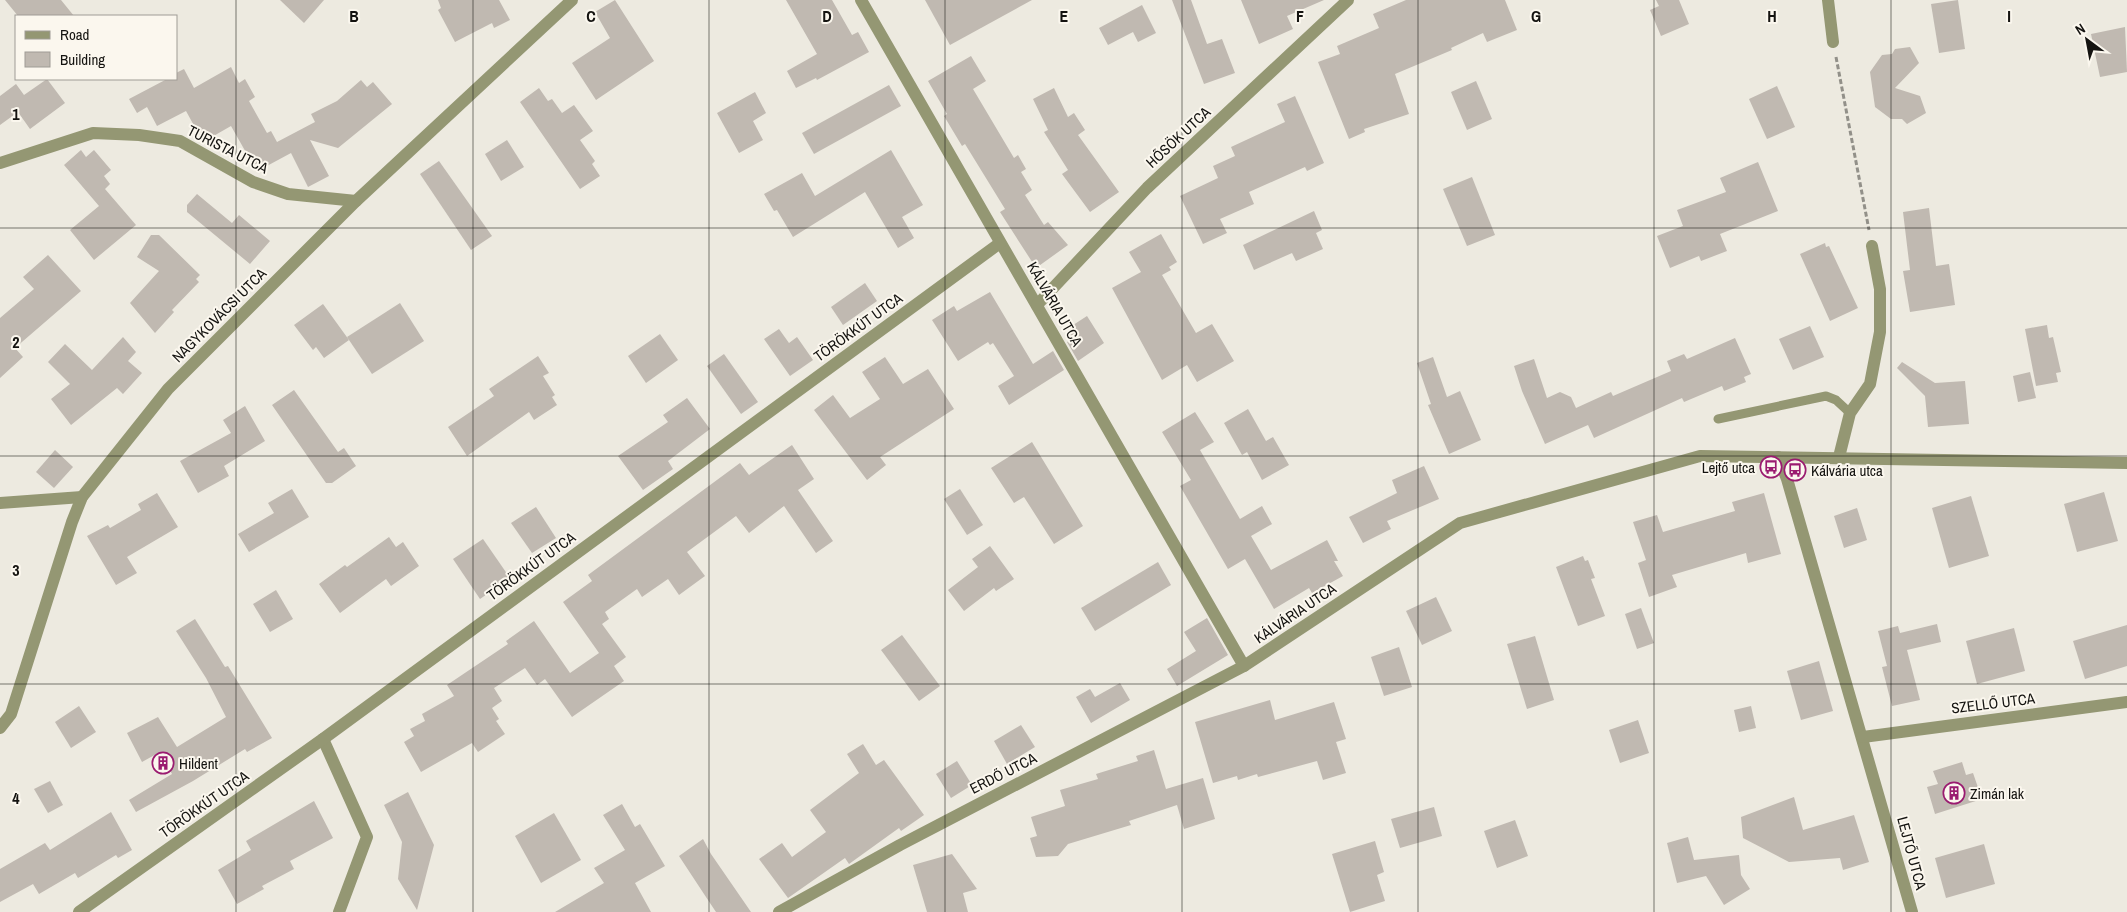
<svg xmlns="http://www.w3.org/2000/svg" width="2127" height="912" font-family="'Archivo Narrow',sans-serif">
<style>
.building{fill:#c0b9b1}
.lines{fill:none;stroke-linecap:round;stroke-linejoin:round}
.path{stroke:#929089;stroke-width:3;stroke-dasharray:5 2.5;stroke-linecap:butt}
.lane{stroke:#949773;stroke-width:9}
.street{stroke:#949773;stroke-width:12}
.grid{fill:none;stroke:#141310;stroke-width:1;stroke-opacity:0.55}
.labels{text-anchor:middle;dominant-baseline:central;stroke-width:4;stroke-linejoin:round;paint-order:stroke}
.street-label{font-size:15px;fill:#141310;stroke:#fbf7ee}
.poi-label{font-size:15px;fill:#141310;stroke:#fbf7ee;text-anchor:start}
.grid-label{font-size:16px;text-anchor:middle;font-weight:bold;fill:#141310;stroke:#fbf7ee;stroke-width:4;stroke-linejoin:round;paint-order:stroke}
</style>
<rect width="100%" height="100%" fill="#edeae0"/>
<g class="building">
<path d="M 5,0 L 61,0 L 74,16 L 18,16 Z"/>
<path d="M 280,0 L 324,0 L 304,23 Z"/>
<path d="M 438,0 L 499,0 L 510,20 L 494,28 L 492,23 L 455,42 L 438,10 L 441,8 Z"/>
<path d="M 615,0 L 654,61 L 596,100 L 572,63 L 610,38 L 595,12 Z"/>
<path d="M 786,0 L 832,0 L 852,35 L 858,32 L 869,52 L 817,80 L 816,78 L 796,88 L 787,71 L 817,54 Z"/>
<path d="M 925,0 L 1032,0 L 950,45 Z"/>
<path d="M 1172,0 L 1191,0 L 1207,44 L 1222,39 L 1235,73 L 1204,84 Z"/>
<path d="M 1241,0 L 1324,0 L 1287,16 L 1293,29 L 1259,44 Z"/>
<path d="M 1406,0 L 1505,0 L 1517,30 L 1487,42 L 1483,33 L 1451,48 L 1452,50 L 1395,74 L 1409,114 L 1364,129 L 1365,132 L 1349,139 L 1318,62 L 1340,54 L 1337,46 L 1379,28 L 1373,14 Z"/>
<path d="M 1656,0 L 1679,0 L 1689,24 L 1661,36 L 1650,10 L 1659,6 Z"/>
<path d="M 1958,0 L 1965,49 L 1939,53 L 1931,4 Z"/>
<path d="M 1142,5 L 1156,33 L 1138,42 L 1133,32 L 1108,45 L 1099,28 Z"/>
<path d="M 2125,27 L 2127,72 L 2100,77 L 2091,34 Z"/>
<path d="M 1910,47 L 1919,63 L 1895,88 L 1920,96 L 1926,113 L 1907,124 L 1902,119 L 1891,119 L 1875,107 L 1870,72 L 1882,55 L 1892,54 L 1895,49 Z"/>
<path d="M 971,56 L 986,81 L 973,89 L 1014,158 L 1018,155 L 1026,169 L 1021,172 L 1032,190 L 1025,195 L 1044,225 L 1048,222 L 1068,245 L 1036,268 L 1000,212 L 1005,209 L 965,144 L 962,146 L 944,116 L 947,114 L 928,81 Z"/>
<path d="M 231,67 L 239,83 L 245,79 L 255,97 L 249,101 L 267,133 L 271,131 L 277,142 L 315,122 L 311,114 L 337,101 L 361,80 L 367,87 L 373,82 L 392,104 L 338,148 L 310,140 L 329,176 L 308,187 L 291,153 L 265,167 L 252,163 L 231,126 L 203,142 L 186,111 L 157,126 L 147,107 L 137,113 L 129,99 L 167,79 L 176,79 L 176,73 L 184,69 L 194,88 Z"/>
<path d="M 47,79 L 65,103 L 30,129 L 18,112 L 0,125 L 0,96 L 16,84 L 24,95 Z"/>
<path d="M 1476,81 L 1492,119 L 1467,130 L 1451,92 Z"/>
<path d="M 889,85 L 901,106 L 814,154 L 802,133 Z"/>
<path d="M 1777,86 L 1795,127 L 1767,139 L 1749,99 Z"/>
<path d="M 539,88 L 548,101 L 552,99 L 562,113 L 574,105 L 593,131 L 580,140 L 595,161 L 592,164 L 600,176 L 580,189 L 520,102 Z"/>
<path d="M 1054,88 L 1068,117 L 1074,113 L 1085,130 L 1078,135 L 1119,192 L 1090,212 L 1062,174 L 1068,170 L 1044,132 L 1048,130 L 1033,99 Z"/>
<path d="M 755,92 L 766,113 L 753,121 L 763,140 L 739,153 L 717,113 Z"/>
<path d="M 1295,96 L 1324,163 L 1307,171 L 1305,167 L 1249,192 L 1254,204 L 1220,219 L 1227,233 L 1203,244 L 1180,196 L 1218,178 L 1213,166 L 1235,156 L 1231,147 L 1285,122 L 1277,104 Z"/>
<path d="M 507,140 L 524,167 L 501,181 L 485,154 Z"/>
<path d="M 81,150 L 86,157 L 94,150 L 111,170 L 104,176 L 110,184 L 105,189 L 136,225 L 94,260 L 70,230 L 99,206 L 64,165 Z"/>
<path d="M 891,150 L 923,205 L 902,217 L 914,238 L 898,248 L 865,192 L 793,237 L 777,210 L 774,211 L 764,194 L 802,173 L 815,196 Z"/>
<path d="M 439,161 L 492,236 L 471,250 L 420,174 Z"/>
<path d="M 1758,162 L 1778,211 L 1720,234 L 1727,251 L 1701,261 L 1699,256 L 1670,268 L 1657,236 L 1683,226 L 1677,210 L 1726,192 L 1720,178 Z"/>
<path d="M 1472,177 L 1495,235 L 1467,246 L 1443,189 Z"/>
<path d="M 197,194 L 232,223 L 239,215 L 270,241 L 250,264 L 187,212 L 187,205 Z"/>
<path d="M 1929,208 L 1936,266 L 1949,264 L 1955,305 L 1910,312 L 1903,271 L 1910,270 L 1903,212 Z"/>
<path d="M 1314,211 L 1322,230 L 1316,233 L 1323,249 L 1296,261 L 1292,253 L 1254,270 L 1243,245 Z"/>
<path d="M 1161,234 L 1177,262 L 1169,267 L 1171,270 L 1162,275 L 1196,333 L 1212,324 L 1234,361 L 1197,382 L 1187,365 L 1162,380 L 1112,288 L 1141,272 L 1129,252 Z"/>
<path d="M 151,235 L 159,235 L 200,275 L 196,279 L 199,282 L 172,310 L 174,312 L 155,333 L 130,303 L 159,271 L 137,257 Z"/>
<path d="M 1825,243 L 1826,247 L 1829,246 L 1858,308 L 1830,321 L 1800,254 Z"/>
<path d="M 48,255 L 81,291 L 15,348 L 23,357 L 0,378 L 0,318 L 34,289 L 23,277 Z"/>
<path d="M 865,283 L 877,301 L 843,325 L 831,307 Z"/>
<path d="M 990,292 L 1033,364 L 1053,351 L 1064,370 L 1009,405 L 998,386 L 1014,376 L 993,343 L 990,345 L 988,342 L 958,361 L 932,320 L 954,306 L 957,311 Z"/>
<path d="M 400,303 L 424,341 L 372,374 L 347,337 Z"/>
<path d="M 323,304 L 349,340 L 324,358 L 316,347 L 313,350 L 294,325 Z"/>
<path d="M 1087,316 L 1104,343 L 1078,361 L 1067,342 L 1073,339 L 1067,329 Z"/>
<path d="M 2047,325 L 2049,338 L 2053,337 L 2061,372 L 2056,373 L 2058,382 L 2036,386 L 2025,329 Z"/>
<path d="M 1810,326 L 1824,357 L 1793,370 L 1779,339 Z"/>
<path d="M 779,329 L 789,343 L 797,337 L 813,360 L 790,376 L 764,339 Z"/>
<path d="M 660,334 L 678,360 L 646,383 L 628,356 Z"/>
<path d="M 123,337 L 136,352 L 128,361 L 142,373 L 123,394 L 117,388 L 71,425 L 51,399 L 70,384 L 48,362 L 65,344 L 92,370 Z"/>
<path d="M 1735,338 L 1751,374 L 1744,377 L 1746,382 L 1724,391 L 1722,386 L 1684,402 L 1682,398 L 1594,438 L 1588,425 L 1545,444 L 1522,391 L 1514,366 L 1534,359 L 1547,398 L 1560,392 L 1571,397 L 1576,408 L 1611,392 L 1613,396 L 1671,371 L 1667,361 L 1684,354 L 1687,359 Z"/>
<path d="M 724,354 L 758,402 L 741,414 L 707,366 Z"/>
<path d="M 538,356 L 549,373 L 543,376 L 555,395 L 552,397 L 557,405 L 534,420 L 529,412 L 467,456 L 448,427 L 494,396 L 489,389 Z"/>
<path d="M 885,357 L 903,384 L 928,369 L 954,409 L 880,457 L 886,465 L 867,480 L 814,410 L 833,395 L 850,418 L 880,399 L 862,372 Z"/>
<path d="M 1433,357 L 1447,397 L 1460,391 L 1481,440 L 1449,454 L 1428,405 L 1431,404 L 1417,363 Z"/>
<path d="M 1902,362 L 1935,383 L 1965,381 L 1969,424 L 1928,427 L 1925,396 L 1897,368 Z"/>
<path d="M 2030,372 L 2036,398 L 2018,402 L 2013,376 Z"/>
<path d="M 294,390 L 338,452 L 344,448 L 356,466 L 332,483 L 326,483 L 272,405 Z"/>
<path d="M 687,398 L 710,429 L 668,461 L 673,469 L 643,490 L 618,456 L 668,422 L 663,415 Z"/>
<path d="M 245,406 L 265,441 L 224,466 L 229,476 L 198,493 L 180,461 L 231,433 L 223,420 Z"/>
<path d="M 1248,409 L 1266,441 L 1273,437 L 1289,465 L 1262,480 L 1247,452 L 1242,455 L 1224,423 Z"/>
<path d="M 1195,412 L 1214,442 L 1200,450 L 1240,519 L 1262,506 L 1272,524 L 1251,536 L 1271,570 L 1327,540 L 1338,561 L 1334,561 L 1343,576 L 1312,593 L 1309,588 L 1274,609 L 1245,559 L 1228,569 L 1180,486 L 1191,480 L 1162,432 Z"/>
<path d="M 1032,442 L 1083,526 L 1054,544 L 1024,497 L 1014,503 L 991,468 Z"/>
<path d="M 792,445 L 814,479 L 798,490 L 833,541 L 816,553 L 784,506 L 749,533 L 736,516 L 687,552 L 705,576 L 679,595 L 668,579 L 642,597 L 637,589 L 605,612 L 609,619 L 602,624 L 626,657 L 614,666 L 624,681 L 572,717 L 545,679 L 537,685 L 525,668 L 494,688 L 502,701 L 492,708 L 499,719 L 496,721 L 505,734 L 478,752 L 472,743 L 421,772 L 404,742 L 414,736 L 410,729 L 425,721 L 422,714 L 454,696 L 447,685 L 508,644 L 506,641 L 534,621 L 570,673 L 599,653 L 563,602 L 592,581 L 588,575 L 740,463 L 749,475 Z"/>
<path d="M 55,450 L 73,467 L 54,488 L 36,472 Z"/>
<path d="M 1424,466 L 1439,499 L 1387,521 L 1391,529 L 1363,543 L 1349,517 L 1397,493 L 1392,480 Z"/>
<path d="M 292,489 L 309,517 L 249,552 L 238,534 L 274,513 L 268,503 Z"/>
<path d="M 960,489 L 983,525 L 967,535 L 944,499 Z"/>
<path d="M 2104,492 L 2118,541 L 2077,552 L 2064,504 Z"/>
<path d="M 157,493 L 178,527 L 127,557 L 137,573 L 116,585 L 87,536 L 108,525 L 110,528 L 141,510 L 138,504 Z"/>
<path d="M 1764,493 L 1781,554 L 1748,563 L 1746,553 L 1672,575 L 1677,587 L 1649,597 L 1638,563 L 1646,560 L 1633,522 L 1657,515 L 1663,532 L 1735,511 L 1732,502 Z"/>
<path d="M 1971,496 L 1989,556 L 1949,568 L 1932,508 Z"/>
<path d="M 536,507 L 556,538 L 532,553 L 511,523 Z"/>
<path d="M 1857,508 L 1867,540 L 1844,548 L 1834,516 Z"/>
<path d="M 389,537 L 396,547 L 403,542 L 419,566 L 391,586 L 386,579 L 340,613 L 319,584 L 345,565 L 347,567 Z"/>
<path d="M 483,539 L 510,578 L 480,599 L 453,559 Z"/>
<path d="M 990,546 L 1014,579 L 996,591 L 994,588 L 964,611 L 948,590 L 978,567 L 972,559 Z"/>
<path d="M 1583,556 L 1585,561 L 1588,560 L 1595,578 L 1591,579 L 1605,616 L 1578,626 L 1556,567 Z"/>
<path d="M 1158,562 L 1171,585 L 1095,631 L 1081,608 Z"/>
<path d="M 276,590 L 293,619 L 270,632 L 253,604 Z"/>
<path d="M 1436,597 L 1452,631 L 1422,645 L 1406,611 Z"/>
<path d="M 1641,608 L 1654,643 L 1637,649 L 1625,614 Z"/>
<path d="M 1207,618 L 1228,655 L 1177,686 L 1167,669 L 1196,651 L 1184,632 Z"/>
<path d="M 195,619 L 225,667 L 228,666 L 272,738 L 247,752 L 245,749 L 193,781 L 136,812 L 129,800 L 172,774 L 160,752 L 142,762 L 127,733 L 158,717 L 177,747 L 226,717 L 206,678 L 176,631 Z"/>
<path d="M 1937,624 L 1941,642 L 1907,650 L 1920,700 L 1892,706 L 1882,667 L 1887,666 L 1878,631 L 1898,626 L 1900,633 Z"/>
<path d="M 2127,625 L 2127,666 L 2085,679 L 2073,641 Z"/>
<path d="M 2014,628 L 2025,671 L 1977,684 L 1966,641 Z"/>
<path d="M 902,635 L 940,686 L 919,701 L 881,650 Z"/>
<path d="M 1535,636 L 1554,700 L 1527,709 L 1507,644 Z"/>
<path d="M 1399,647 L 1412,687 L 1384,696 L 1371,657 Z"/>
<path d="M 1819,661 L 1833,711 L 1801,720 L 1787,671 Z"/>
<path d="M 1120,683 L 1130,700 L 1091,723 L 1076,697 L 1090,689 L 1095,697 Z"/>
<path d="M 1270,700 L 1275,720 L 1334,702 L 1346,739 L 1336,742 L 1346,773 L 1323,780 L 1317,761 L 1258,777 L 1257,774 L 1238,780 L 1237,776 L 1213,783 L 1195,722 Z"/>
<path d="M 79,706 L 96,732 L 71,748 L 55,722 Z"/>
<path d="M 1751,706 L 1756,728 L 1739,732 L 1734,710 Z"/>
<path d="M 1638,720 L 1649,753 L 1620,763 L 1609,730 Z"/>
<path d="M 1021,725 L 1035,747 L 1007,764 L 994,741 Z"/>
<path d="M 863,744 L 876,765 L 884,760 L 924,815 L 901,831 L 899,828 L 849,864 L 845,858 L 788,898 L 759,859 L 782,843 L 792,857 L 826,832 L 810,810 L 859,773 L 847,754 Z"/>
<path d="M 1154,750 L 1166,789 L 1203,778 L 1215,819 L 1184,829 L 1177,805 L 1129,821 L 1131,825 L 1068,844 L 1058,856 L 1036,857 L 1030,838 L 1037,836 L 1031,817 L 1065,806 L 1060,790 L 1098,779 L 1096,774 L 1138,761 L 1136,756 Z"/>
<path d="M 957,761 L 972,785 L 951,798 L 936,774 Z"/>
<path d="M 1962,762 L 1966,775 L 1973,773 L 1982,799 L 1935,814 L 1927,787 L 1938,784 L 1933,771 Z"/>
<path d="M 50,781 L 63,805 L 48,813 L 34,789 Z"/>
<path d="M 408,792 L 434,845 L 417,910 L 398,879 L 402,842 L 384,805 Z"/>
<path d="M 1794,797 L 1803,830 L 1854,815 L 1869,862 L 1843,870 L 1840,858 L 1789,862 L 1743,838 L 1741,817 Z"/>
<path d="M 314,801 L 333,838 L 290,861 L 294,869 L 262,886 L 264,889 L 237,904 L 218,870 L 251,850 L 246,841 Z"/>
<path d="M 622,804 L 635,827 L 640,824 L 665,866 L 635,883 L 651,912 L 555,912 L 604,883 L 594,868 L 625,850 L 603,815 Z"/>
<path d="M 1434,807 L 1442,836 L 1400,848 L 1391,819 Z"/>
<path d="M 111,812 L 132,850 L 118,858 L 116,855 L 78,878 L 75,873 L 39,894 L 33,884 L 0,902 L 0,869 L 45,843 L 50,850 Z"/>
<path d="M 554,813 L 581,860 L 541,883 L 515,836 Z"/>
<path d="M 1515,820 L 1528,856 L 1497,868 L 1484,831 Z"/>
<path d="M 1688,837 L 1694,860 L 1739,855 L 1741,875 L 1750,889 L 1724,905 L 1706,876 L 1677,883 L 1667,843 Z"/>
<path d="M 703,839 L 711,854 L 751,912 L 716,912 L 704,894 L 679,856 Z"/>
<path d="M 1375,841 L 1384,872 L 1377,875 L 1385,901 L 1350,912 L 1332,854 Z"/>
<path d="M 1984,844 L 1995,884 L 1946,898 L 1935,858 Z"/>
<path d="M 952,854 L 977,889 L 963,893 L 968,912 L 927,912 L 913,865 Z"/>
</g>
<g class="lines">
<path class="path" d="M 1836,57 L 1869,230"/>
<path class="lane" d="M 1718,419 L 1826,396 L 1836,400 L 1850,413"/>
<g class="street">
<path d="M 861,0 L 1244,666"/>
<path d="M 1828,0 L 1833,42"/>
<path d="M 0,163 L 93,133 L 139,135 L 180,141 L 253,182 L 288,194 L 356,201"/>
<path d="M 1037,305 L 1147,188 L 1348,0"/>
<path d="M 1778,457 L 1787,479 L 1912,912"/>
<path d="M 1839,457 L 1850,413 L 1870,384 L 1880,332 L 1880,289 L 1872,246"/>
<path d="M 0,503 L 82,497"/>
<path d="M 0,728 L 11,714 L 72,522 L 82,497 L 168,389 L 356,201 L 572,0"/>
<path d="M 1863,737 L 2127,702"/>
<path d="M 323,739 L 367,837 L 339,912"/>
<path d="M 79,912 L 323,739 L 1000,243"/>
<path d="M 779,912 L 900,845 L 1244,666 L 1460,523 L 1700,456 L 2127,463"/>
</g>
</g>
<path class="grid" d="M 236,0 L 236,912M 473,0 L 473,912M 709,0 L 709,912M 945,0 L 945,912M 1182,0 L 1182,912M 1418,0 L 1418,912M 1654,0 L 1654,912M 1891,0 L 1891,912M 0,228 L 2127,228M 0,456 L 2127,456M 0,684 L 2127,684"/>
<defs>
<g id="bus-ring" transform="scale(1.125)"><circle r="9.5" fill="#fbf7ee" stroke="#9a1b70" stroke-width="1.5"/><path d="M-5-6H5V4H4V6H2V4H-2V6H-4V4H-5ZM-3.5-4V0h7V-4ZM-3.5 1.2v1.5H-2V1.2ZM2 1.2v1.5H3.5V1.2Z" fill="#9a1b70"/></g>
<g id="building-ring" transform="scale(1.125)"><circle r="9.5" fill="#fbf7ee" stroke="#9a1b70" stroke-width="1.5"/><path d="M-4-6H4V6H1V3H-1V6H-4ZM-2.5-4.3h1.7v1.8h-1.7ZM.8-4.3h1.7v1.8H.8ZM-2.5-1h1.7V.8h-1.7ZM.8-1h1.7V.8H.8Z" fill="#9a1b70"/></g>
</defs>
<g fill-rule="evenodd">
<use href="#bus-ring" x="1771" y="467"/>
<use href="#bus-ring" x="1795" y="470"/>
<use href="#building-ring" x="163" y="763"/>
<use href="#building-ring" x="1954" y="793"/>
</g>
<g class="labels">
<g class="street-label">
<text transform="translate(1178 137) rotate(-43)">HŐSÖK UTCA</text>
<text transform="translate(228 149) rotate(27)">TURISTA UTCA</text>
<text transform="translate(1055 304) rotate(60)">KÁLVÁRIA UTCA</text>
<text transform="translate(219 315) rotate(-45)">NAGYKOVÁCSI UTCA</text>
<text transform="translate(858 327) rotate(-36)">TÖRÖKKÚT UTCA</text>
<text transform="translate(531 566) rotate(-36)">TÖRÖKKÚT UTCA</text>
<text transform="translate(1295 613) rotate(-34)">KÁLVÁRIA UTCA</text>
<text transform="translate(1993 703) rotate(-7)">SZELLŐ UTCA</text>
<text transform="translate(1003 773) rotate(-27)">ERDŐ UTCA</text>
<text transform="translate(204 804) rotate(-35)">TÖRÖKKÚT UTCA</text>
<text transform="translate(1912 853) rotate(75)">LEJTŐ UTCA</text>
</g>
<g class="poi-label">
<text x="1755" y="467" text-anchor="end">Lejtő utca</text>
<text x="1811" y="470">Kálvária utca</text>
<text x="179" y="763">Hildent</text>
<text x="1970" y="793">Zimán lak</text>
</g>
</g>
<g class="grid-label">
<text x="354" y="22">B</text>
<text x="591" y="22">C</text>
<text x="827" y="22">D</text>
<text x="1064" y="22">E</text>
<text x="1300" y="22">F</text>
<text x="1536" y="22">G</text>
<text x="1772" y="22">H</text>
<text x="2009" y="22">I</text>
<text x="16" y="120">1</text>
<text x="16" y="348">2</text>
<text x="16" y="576">3</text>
<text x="16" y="804">4</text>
</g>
<rect x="15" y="15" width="162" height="65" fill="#fbf7ee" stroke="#9f9c95"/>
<rect x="25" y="31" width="25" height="8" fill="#949773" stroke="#9f9c95"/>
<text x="60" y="40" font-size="15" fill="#141310">Road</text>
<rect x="25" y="52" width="25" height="15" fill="#c0b9b1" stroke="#9f9c95"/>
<text x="60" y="65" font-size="15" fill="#141310">Building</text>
<g transform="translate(2087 40) rotate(328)" stroke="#fbf7ee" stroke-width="4" paint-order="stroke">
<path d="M0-4L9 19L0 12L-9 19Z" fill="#141310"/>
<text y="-8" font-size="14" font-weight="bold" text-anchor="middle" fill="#141310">N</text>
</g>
</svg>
